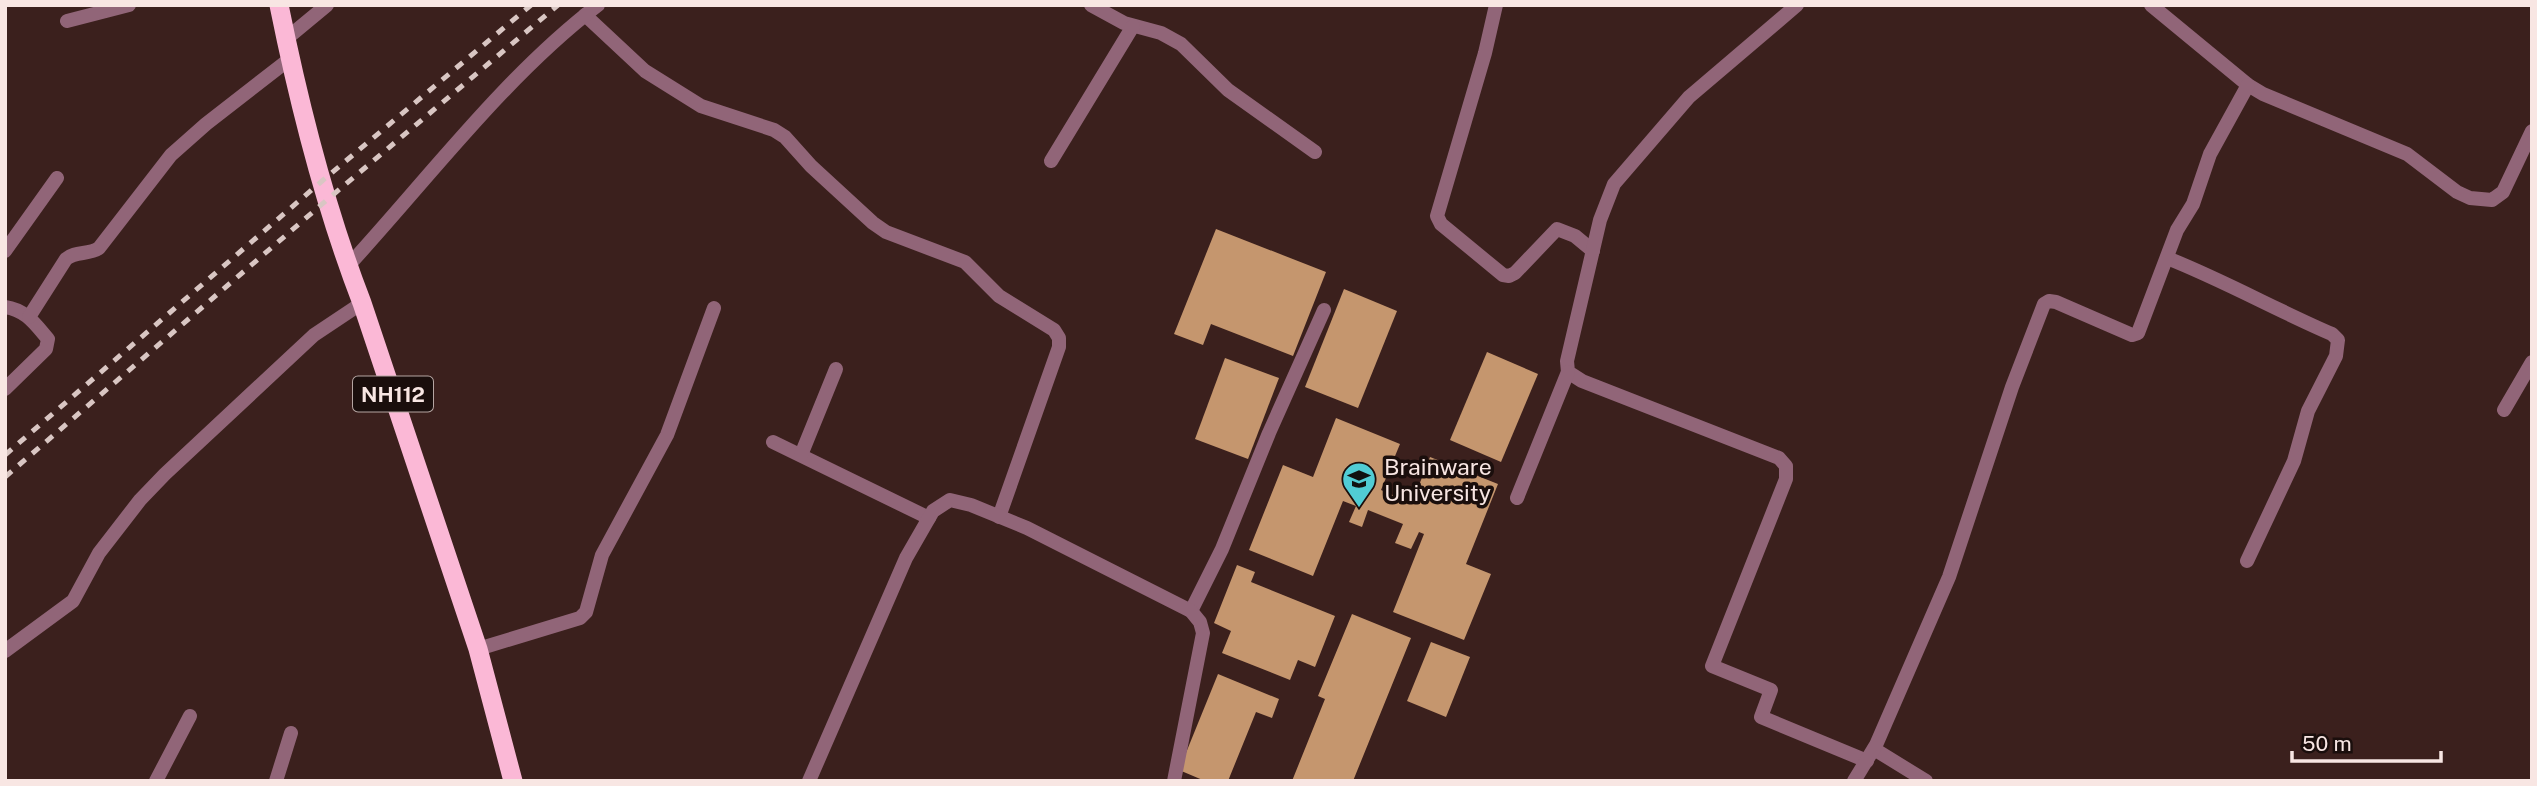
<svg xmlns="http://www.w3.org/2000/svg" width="2537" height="786" font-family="'Public Sans',sans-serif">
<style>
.building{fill:#c5966e}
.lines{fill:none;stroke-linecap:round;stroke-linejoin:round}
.minor{stroke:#916578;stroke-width:14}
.trunk{stroke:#fbb8d6;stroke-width:19}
.rail{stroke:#d9c6c3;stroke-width:5;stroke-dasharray:9 9;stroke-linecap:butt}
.labels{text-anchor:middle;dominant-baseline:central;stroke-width:7;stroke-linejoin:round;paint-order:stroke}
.shield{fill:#1a0e0c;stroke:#b5a5a2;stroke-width:2}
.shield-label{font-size:21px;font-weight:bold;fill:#f8e6e3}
.poi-label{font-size:23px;fill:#f8e6e3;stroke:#1a0e0c;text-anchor:start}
</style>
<rect width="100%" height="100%" fill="#3b201d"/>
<g class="building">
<path d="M 1216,229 L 1326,272 L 1293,356 L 1211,324 L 1203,345 L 1174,334 Z"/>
<path d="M 1344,289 L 1397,311 L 1358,408 L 1305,387 Z"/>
<path d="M 1487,352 L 1538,374 L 1501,462 L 1450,440 Z"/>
<path d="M 1225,358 L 1279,378 L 1248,459 L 1195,439 Z"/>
<path d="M 1336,418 L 1400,444 L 1381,490 L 1412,503 L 1430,457 L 1498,484 L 1466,564 L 1491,574 L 1464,640 L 1393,612 L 1424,534 L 1419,532 L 1411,549 L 1395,543 L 1403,524 L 1368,510 L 1362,527 L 1349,522 L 1356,506 L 1343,501 L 1313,576 L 1249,550 L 1283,465 L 1313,477 Z"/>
<path d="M 1237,565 L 1255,572 L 1251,582 L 1335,616 L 1315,667 L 1298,660 L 1290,680 L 1222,653 L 1231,631 L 1214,623 Z"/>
<path d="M 1352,614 L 1411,638 L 1353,781 L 1292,781 L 1325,699 L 1318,696 Z"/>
<path d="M 1431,642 L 1470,657 L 1446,717 L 1407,701 Z"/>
<path d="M 1218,674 L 1279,699 L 1272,718 L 1256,712 L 1228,781 L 1205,781 L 1179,770 Z"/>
</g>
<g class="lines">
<g class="minor">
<path d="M 1091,5 L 1124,23 L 1161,33 L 1181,44 L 1228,90 L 1315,152"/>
<path d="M 1496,5 L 1485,53 L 1437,216 L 1441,224 L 1503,275 L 1509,276 L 1515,273 L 1557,229 L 1575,236 L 1593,251"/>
<path d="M 1797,5 L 1689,97 L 1614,184 L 1600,220 L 1567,361 L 1568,372 L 1582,381 L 1779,458 L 1786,466 L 1786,479 L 1712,666 L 1771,690 L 1761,717 L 1867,761"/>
<path d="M 2151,5 L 2248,85 L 2263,94 L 2407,154 L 2457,192 L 2470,198 L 2492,200 L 2503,192 L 2532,131"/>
<path d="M 585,15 L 645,71 L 701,106 L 774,130 L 785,137 L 811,166 L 873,223 L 886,232 L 965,262 L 999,296 L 1054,330 L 1059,338 L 1059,347 L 999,517"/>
<path d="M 67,21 L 129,5"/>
<path d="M 286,39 L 327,5"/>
<path d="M 1051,161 L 1133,26"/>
<path d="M 5,251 L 57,178"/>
<path d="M 2167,258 C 2223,280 2276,310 2332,334 L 2338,340 L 2336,356 L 2308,411 L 2294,461 L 2247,561"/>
<path d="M 348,266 C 428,179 504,77 598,5"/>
<path d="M 5,307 C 26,310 35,324 48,339 L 46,349 L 5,389"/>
<path d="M 29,317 L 66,259 C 75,251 89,255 99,248 L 171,155 L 206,124 L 291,58"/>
<path d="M 2504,410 L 2532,362"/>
<path d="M 773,442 L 929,518"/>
<path d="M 801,455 L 836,369"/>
<path d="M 1517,498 L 1568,372"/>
<path d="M 1191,611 L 1222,549 L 1269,433 L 1324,310"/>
<path d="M 478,649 L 580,618 L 586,612 L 602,555 L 667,435 L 714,308"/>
<path d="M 5,651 L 73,601 L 99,553 L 140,500 L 165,474 L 314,335 L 362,303"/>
<path d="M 1874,749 L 1926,781"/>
<path d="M 156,781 L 190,716"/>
<path d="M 276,781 L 291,733"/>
<path d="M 809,781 L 906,558 L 933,511 L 950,500 L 971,505 L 1027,528 L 1191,611 L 1200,622 L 1203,633 L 1174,781"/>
<path d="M 1854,781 L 1876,745 L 1949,577 L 2012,387 L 2044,304 L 2049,301 L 2056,302 L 2132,335 L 2138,333 L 2177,230 L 2193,204 L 2210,154 L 2248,85"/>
</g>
<path class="trunk" d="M 279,5 C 299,104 326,210 362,303 L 478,649 L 513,781"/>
<g class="rail">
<path d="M 5,455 L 322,181 L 531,5"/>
<path d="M 5,477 L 328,199 L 558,5"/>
</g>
</g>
<defs>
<g id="university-pin" transform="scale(1.75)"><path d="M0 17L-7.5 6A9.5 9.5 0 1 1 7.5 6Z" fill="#51ccd4" stroke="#1a0e0c"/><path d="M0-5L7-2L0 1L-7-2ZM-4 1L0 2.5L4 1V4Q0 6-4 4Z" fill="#111"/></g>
</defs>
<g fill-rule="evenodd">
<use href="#university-pin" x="1359" y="479"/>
</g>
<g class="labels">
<rect class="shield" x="353" y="376.5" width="80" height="35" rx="5"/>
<g class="shield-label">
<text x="393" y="394">NH112</text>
</g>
<g class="poi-label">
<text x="1384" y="466">Brainware<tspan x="1384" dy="26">University</tspan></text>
</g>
</g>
<rect width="2537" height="786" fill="none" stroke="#f8e6e3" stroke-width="14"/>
<path d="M2292 751v10h149v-10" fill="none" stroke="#f8e6e3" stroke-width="3.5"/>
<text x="2302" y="751" font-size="21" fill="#f8e6e3" stroke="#1a0e0c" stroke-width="5" paint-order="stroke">50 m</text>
</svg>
